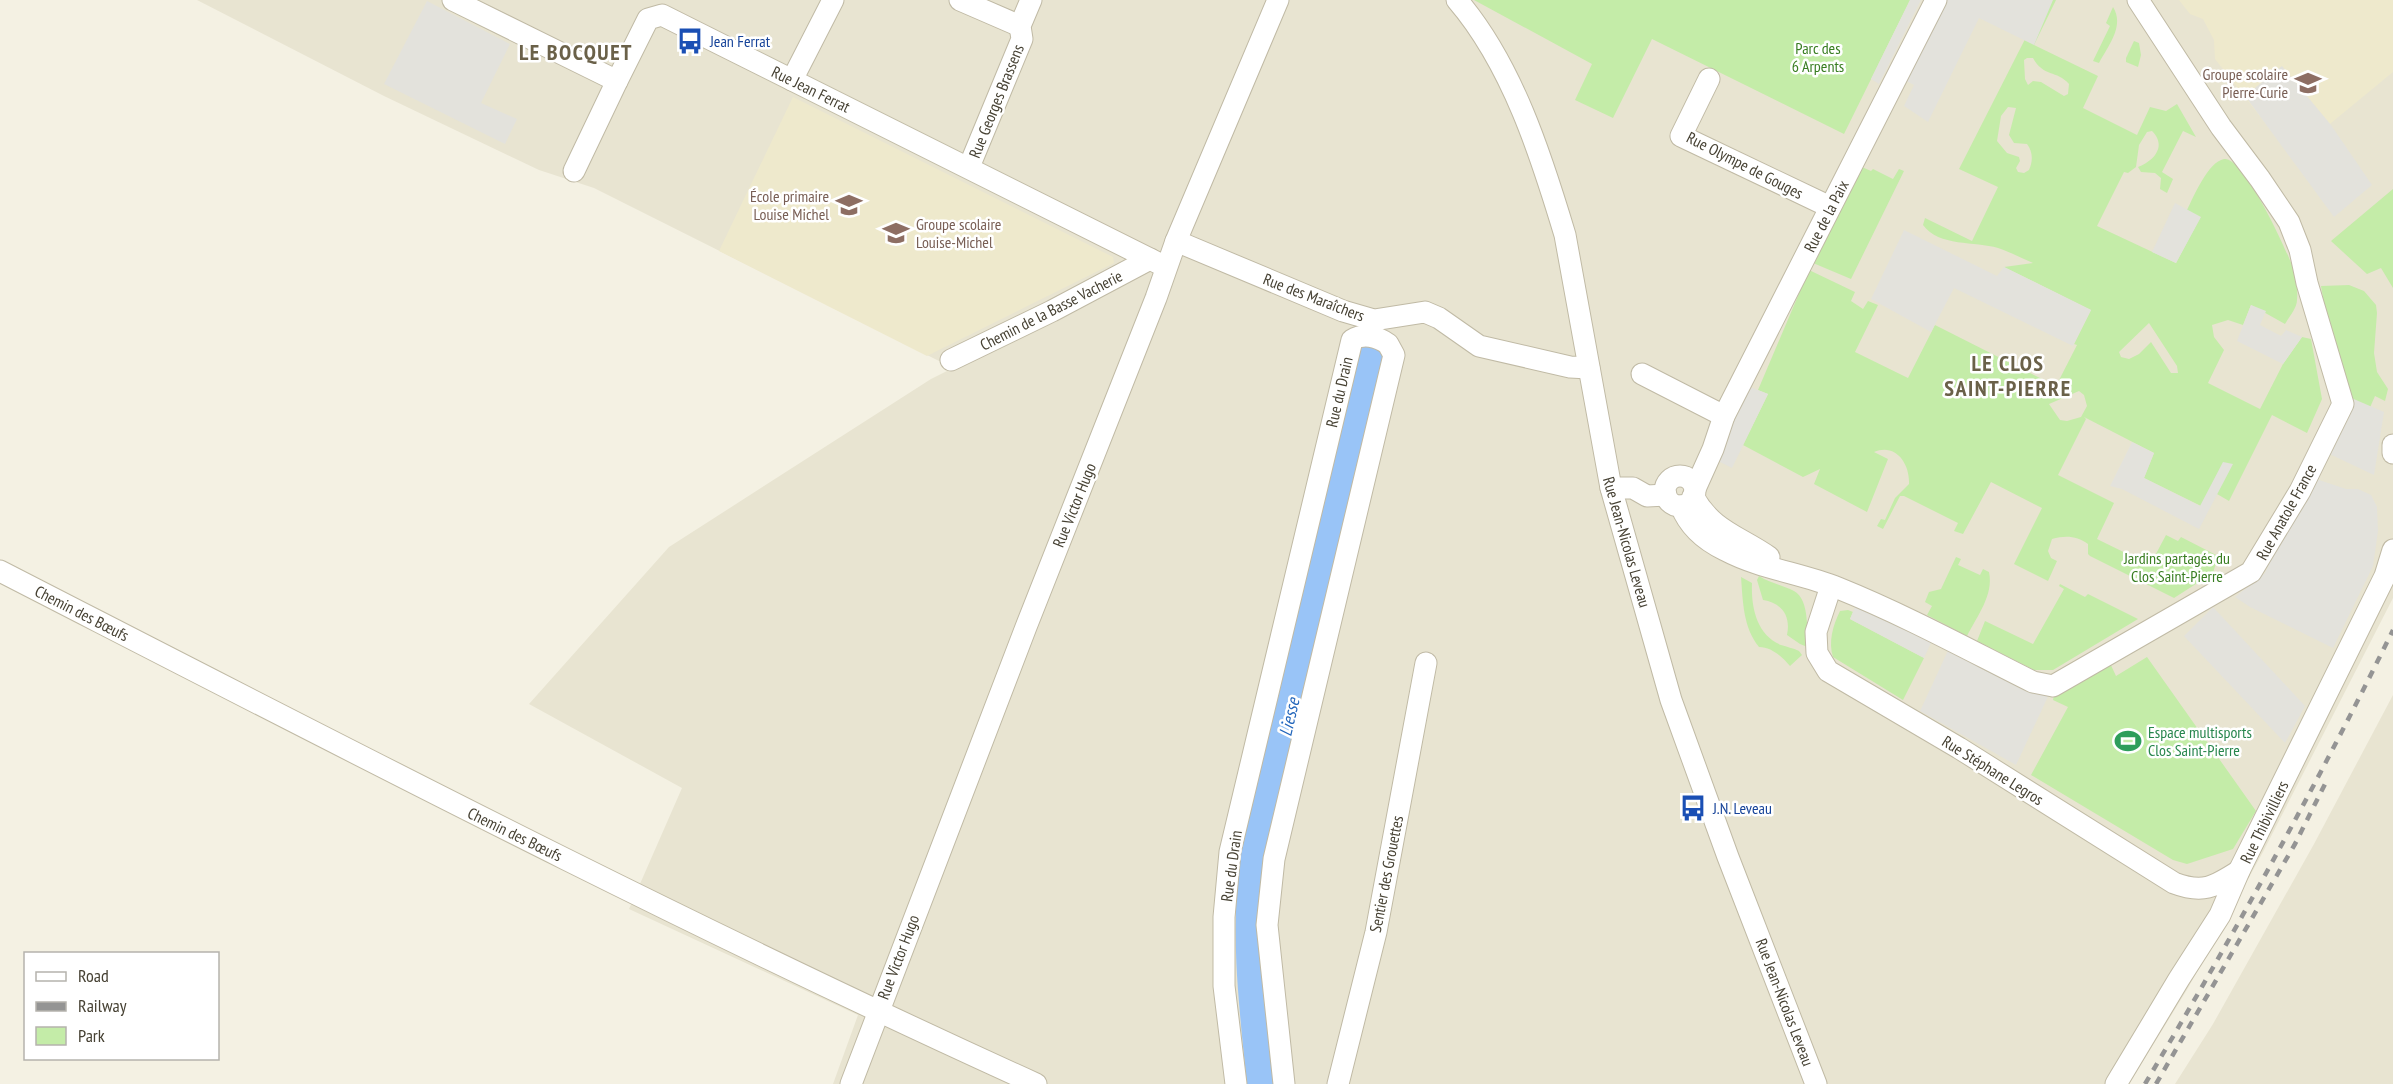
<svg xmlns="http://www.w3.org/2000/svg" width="2393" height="1084" font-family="'PT Sans Narrow',sans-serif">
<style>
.residential{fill:#e8e4d1}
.education{fill:#eee9cc}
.green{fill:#c4eca8;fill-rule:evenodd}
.parking{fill:#e3e2dc}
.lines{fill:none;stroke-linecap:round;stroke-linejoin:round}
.river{stroke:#99c4f7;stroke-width:34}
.minor-casing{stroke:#c0baa5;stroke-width:23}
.minor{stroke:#fff;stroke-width:21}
.rail{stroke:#949494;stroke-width:4.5;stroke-dasharray:8 8;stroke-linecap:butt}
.labels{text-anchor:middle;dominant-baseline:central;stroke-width:5;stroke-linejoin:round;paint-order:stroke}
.transit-label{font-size:16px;fill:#164399;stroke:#fff;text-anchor:start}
.park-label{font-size:16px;fill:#387d21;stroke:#fff}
.education-label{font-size:16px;fill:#785e54;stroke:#fff;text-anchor:end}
.street-label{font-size:16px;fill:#464133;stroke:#fff}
.leisure-label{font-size:16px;fill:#27864d;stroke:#fff;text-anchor:start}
.water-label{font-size:18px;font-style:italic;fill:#2366bb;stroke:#fff}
.district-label{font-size:22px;font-weight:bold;letter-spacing:1.5px;fill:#6a6149;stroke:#fff}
</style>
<rect width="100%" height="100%" fill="#f4f1e3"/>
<g class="residential">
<path d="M 197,0 L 2393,0 L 2393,598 L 2263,852 L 2188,988 L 2129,1084 L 833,1084 L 858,1015 L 629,909 L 682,788 L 529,704 L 669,547 L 931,379 L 953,368 L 594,188 L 539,170 L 384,96 Z"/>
<path d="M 2393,695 L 2393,1084 L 2175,1084 L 2213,1024 L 2314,844 Z"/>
</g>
<g class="education">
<path d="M 2179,0 L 2393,0 L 2393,72 L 2291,156 L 2215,59 L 2214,40 L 2203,19 L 2190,14 Z"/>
<path d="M 793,97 L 1113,257 L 1114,263 L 927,356 L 719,251 Z"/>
</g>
<g class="green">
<path d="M 1474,0 L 1910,0 L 1844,134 L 1652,39 L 1613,118 L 1575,100 L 1592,64 Z"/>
<path d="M 2045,0 L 2056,0 L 2034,45 L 2098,76 L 2083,108 L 2137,135 L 2150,107 L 2166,111 L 2177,104 L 2196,137 L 2183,131 L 2162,172 L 2173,179 L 2167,193 L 2160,189 L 2161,178 L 2155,173 L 2141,172 L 2138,167 C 2152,162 2168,147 2152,131 L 2147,132 L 2139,145 L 2136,167 L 2128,173 L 2124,172 L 2097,226 L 2176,263 L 2200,218 L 2187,210 C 2194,196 2208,162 2224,159 C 2243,155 2287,250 2293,268 C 2296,277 2298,290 2297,300 C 2297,308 2289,317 2285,324 L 2251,305 L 2243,325 L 2228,320 L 2212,325 L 2214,337 L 2224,350 L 2208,383 L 2260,409 L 2283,364 L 2302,337 L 2311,339 L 2322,399 L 2307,433 L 2272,415 L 2229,501 L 2217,494 L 2214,482 L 2201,506 L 2144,478 L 2154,453 L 2084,417 L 2086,419 L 2058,475 L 2114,503 L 2097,539 L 2150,565 L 2166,535 L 2178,541 L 2181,537 L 2218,556 L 2213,573 L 2174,598 L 2090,556 L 2088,554 L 2088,544 C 2077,536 2066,535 2052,539 L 2048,551 L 2051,558 L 2057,561 L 2048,581 L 2014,564 L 2042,508 L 1991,482 L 1963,534 L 1954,531 L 1958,523 L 1904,496 L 1900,496 L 1883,529 L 1877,526 L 1881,519 L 1885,520 L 1895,498 L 1909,484 C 1910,464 1896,443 1874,452 L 1888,459 L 1867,512 L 1814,484 L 1820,469 L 1803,477 L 1743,445 L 1768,394 L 1758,390 L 1809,270 L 1855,292 L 1851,301 L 1863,309 L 1868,301 L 1878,305 L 1855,352 L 1908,378 L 1935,325 L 2056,386 L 2077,345 L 2074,344 L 2091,310 L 2004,267 L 2033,263 C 2021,258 2010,252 1998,248 C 1975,241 1939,247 1923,225 L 1925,218 L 1972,241 L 1998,187 L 1959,169 ZM 2027,58 L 2033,58 C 2043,77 2057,70 2069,84 L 2068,94 L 2064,96 L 2041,82 L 2033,81 L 2028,85 L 2025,79 L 2024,60 ZM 2008,107 L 2016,108 L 2009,135 L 2014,143 L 2027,144 C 2033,152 2033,161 2029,170 L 2024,173 L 2018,172 L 2016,168 L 2020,161 L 2019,157 L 2007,153 L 1997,141 L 2001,116 ZM 2149,323 L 2177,366 L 2178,373 L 2171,373 L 2151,342 L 2139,354 L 2129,359 L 2121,357 L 2119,352 ZM 2079,391 L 2084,395 L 2087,406 L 2081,417 L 2067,421 L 2060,420 L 2049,404 Z"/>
<path d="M 2113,7 C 2125,26 2108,46 2099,63 L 2093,61 L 2110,26 L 2106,23 Z"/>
<path d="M 2134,41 L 2139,43 L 2141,55 L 2138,67 L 2126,62 L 2126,58 Z"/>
<path d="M 1862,167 L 1871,171 L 1873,169 L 1893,179 L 1899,169 L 1904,171 L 1851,279 L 1813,263 Z"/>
<path d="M 2393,189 L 2393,288 L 2381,268 L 2367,274 L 2331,241 Z"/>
<path d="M 2349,285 L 2364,291 L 2376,305 L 2377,313 L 2374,353 L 2377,372 L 2388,389 L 2385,401 L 2375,396 L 2368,412 L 2341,400 L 2321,286 Z"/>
<path d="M 1956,557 L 1961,559 L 1958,565 L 1980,575 L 1983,569 L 1989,572 C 1994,595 1977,616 1967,636 L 1927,615 L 1932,606 L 1925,602 L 1929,592 L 1941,589 Z"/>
<path d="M 1759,576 C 1770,583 1782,585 1794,591 C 1811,601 1805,631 1810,648 L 1800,644 L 1787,635 C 1791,616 1782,603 1763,600 L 1757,580 Z"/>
<path d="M 1741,577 L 1752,583 C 1751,606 1756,635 1781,645 C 1787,647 1793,648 1799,651 L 1802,655 L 1790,666 C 1782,657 1772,647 1759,647 C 1743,627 1743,602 1741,577 Z"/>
<path d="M 2060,584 L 2085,597 L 2088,594 L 2138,619 L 2053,670 L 2034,670 L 1977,641 L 1985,621 L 2033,644 L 2064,589 L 2059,586 Z"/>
<path d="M 1848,610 L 1853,612 L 1850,619 L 1924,658 L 1903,700 L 1833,657 C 1828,642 1833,625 1840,611 Z"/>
<path d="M 2147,657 L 2256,811 L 2233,849 L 2187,864 L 2173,860 L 2031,775 L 2068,707 L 2053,700 L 2055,690 L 2109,661 L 2116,676 Z"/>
</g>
<g class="parking">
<path d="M 1910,0 L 1921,0 L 1879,84 L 1871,79 Z"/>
<path d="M 1941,0 L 2053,0 L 2034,45 L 1979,18 L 1928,122 L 1904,106 L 1914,85 L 1902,79 Z"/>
<path d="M 427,1 L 510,44 L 481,103 L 517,119 L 505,144 L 384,84 Z"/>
<path d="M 2282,66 L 2331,125 L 2372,185 L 2334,217 L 2245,96 Z"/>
<path d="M 2175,203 L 2201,217 L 2176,263 L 2152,252 Z"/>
<path d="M 1904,230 L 1997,276 L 2004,267 L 2091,310 L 2073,346 L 1954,288 L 1931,332 L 1871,299 Z"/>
<path d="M 2251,305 L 2266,311 L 2260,325 L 2281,336 L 2286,330 L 2302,337 L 2283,364 L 2237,341 Z"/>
<path d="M 1750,387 L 1768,394 L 1732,468 L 1714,459 Z"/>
<path d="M 2349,397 L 2384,412 L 2374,475 L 2321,450 Z"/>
<path d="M 2132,442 L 2154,453 L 2144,478 L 2200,506 L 2223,462 L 2233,464 L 2199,529 L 2122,489 L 2110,486 Z"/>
<path d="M 2307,476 L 2346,489 L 2358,489 L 2371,495 L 2377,507 L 2378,531 L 2373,566 L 2333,648 L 2250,607 L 2235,597 L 2265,573 Z"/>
<path d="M 1859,597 L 1935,634 L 1924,658 L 1850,619 Z"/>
<path d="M 2213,607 L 2305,706 L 2285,743 L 2184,636 Z"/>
<path d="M 1952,642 L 2053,686 L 2016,765 L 1920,711 Z"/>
</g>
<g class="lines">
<path class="river" d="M 1264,1084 C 1256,1007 1247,934 1257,856 L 1373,356"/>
<g class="minor-casing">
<g id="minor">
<path d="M 453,0 L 617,81 L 648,19 L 662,15 L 1166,267"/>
<path d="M 960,0 L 1020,26"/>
<path d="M 1457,0 C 1512,64 1541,155 1565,235 L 1611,488 L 1671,700 L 1728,857 L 1816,1084"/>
<path d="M 1709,79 L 1681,136 L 1830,207"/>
<path d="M 792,80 L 833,0"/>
<path d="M 969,167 L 1022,39 L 1020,26 L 1031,0"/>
<path d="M 574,171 L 617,81"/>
<path d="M 1176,241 L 1343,311 L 1374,320 L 1425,312 L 1439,318 L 1479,346 L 1570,367 L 1589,368"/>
<path d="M 951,360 L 1052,311 L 1150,259"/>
<path d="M 1642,374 L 1724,416"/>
<path d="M 2393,445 L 2393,453"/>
<circle cx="1680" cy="491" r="15"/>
<path d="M 1611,488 L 1633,488 L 1647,496 L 1666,495"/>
<path d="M 1695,489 L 1713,449 L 1724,416 L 1936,0"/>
<path d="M 1693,496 C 1712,531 1739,536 1769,557"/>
<path d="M 1681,506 C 1689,527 1704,540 1725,550 C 1761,569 1801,573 1838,588 C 1905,615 1969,650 2033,682 L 2053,686 L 2251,572 L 2300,491 L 2343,404 L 2307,283 L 2300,250 L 2289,222 L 2260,179 L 2221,127 L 2138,0"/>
<path d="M 0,571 C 343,747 685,925 1036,1084"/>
<path d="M 1831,586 L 1816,632 L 1817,653 L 1828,671 L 1959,748 L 2174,883 C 2203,894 2214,887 2239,871"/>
<path d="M 851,1084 L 1026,627 L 1156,298 L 1176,241 L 1278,0"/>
<path d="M 1236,1084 L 1224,986 L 1224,917 L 1230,852 L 1352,340 C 1363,333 1377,336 1388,344 L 1394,355 L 1274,859 L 1267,925 L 1284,1084"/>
<path d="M 1338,1084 L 1376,932 L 1426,663"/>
<path d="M 2116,1084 L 2179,979 L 2220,915 L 2239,871 L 2385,576 L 2393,550"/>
</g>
</g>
<use href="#minor" class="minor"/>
<g class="rail">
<path d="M 2145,1084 C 2233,936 2317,785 2393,630"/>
<path d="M 2156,1084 L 2295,844 L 2328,778"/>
</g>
</g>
<defs>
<g id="bus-bare" transform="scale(2.07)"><path d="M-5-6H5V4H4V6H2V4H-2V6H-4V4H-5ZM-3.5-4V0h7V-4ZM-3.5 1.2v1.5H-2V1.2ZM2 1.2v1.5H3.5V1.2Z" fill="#1a4fb4" stroke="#fff" stroke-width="2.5" paint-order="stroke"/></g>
<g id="school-bare" transform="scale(2.07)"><path d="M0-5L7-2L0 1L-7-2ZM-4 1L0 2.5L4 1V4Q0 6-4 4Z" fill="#8d6e63" stroke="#fff" stroke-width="2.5" paint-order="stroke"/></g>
<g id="stadium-bare" transform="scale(2.07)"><path d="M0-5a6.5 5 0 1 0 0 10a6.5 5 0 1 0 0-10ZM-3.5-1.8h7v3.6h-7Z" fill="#2e9e5b" stroke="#fff" stroke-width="2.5" paint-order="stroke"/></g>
</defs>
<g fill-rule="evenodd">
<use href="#bus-bare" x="690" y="41"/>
<use href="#school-bare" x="2308" y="83"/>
<use href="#school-bare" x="849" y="205"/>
<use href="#school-bare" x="896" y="233"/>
<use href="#stadium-bare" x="2128" y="741"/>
<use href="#bus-bare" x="1693" y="808"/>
</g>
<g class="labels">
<g class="transit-label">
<text x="710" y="41">Jean Ferrat</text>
<text x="1713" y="808">J.N. Leveau</text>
</g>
<g class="park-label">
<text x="1818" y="48">Parc des<tspan x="1818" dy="18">6 Arpents</tspan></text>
<text x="2177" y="558">Jardins partagés du<tspan x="2177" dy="18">Clos Saint-Pierre</tspan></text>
</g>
<g class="education-label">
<text x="2288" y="74">Groupe scolaire<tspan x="2288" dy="18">Pierre-Curie</tspan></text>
<text x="829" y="196">École primaire<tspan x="829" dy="18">Louise Michel</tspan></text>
<text x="916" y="224" text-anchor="start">Groupe scolaire<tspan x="916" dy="18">Louise-Michel</tspan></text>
</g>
<g class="street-label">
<text transform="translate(811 89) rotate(26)">Rue Jean Ferrat</text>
<text transform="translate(996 101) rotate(-68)">Rue Georges Brassens</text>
<text transform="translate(1745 165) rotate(27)">Rue Olympe de Gouges</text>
<text transform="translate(1826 216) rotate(-63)">Rue de la Paix</text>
<text transform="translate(1314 297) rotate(21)">Rue des Maraîchers</text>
<text transform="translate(1051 310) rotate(-27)">Chemin de la Basse Vacherie</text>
<text transform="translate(1339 392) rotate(-77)">Rue du Drain</text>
<text transform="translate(1074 505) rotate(-68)">Rue Victor Hugo</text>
<text transform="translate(2286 512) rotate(-61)">Rue Anatole France</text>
<text transform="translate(1627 542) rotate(74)">Rue Jean-Nicolas Leveau</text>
<text transform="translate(82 613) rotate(27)">Chemin des Bœufs</text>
<text transform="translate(1993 770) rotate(32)">Rue Stéphane Legros</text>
<text transform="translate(2264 822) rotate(-64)">Rue Thibivilliers</text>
<text transform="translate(515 834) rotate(26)">Chemin des Bœufs</text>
<text transform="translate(1231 866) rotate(-82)">Rue du Drain</text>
<text transform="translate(1386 874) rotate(-79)">Sentier des Grouettes</text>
<text transform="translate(898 957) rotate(-69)">Rue Victor Hugo</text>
<text transform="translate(1785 1002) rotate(69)">Rue Jean-Nicolas Leveau</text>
</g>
<g class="leisure-label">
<text x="2148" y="732">Espace multisports<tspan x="2148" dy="18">Clos Saint-Pierre</tspan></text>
</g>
<g class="water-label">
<text transform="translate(1289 717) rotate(-77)">Liesse</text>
</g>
<g class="district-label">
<text x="576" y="52">LE BOCQUET</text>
<text x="2008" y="363">LE CLOS<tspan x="2008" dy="25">SAINT-PIERRE</tspan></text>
</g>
</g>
<rect x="24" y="952" width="195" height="108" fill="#ffffff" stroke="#b5b3ad" stroke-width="1.5"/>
<rect x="36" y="972" width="30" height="9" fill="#ffffff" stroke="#b5b3ad" stroke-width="1.5"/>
<text x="78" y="982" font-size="18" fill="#464133">Road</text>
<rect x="36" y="1002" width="30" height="9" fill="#949494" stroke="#b5b3ad" stroke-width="1.5"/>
<text x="78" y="1012" font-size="18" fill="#464133">Railway</text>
<rect x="36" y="1027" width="30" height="18" fill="#c4eca8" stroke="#b5b3ad" stroke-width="1.5"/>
<text x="78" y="1042" font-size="18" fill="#464133">Park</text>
</svg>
